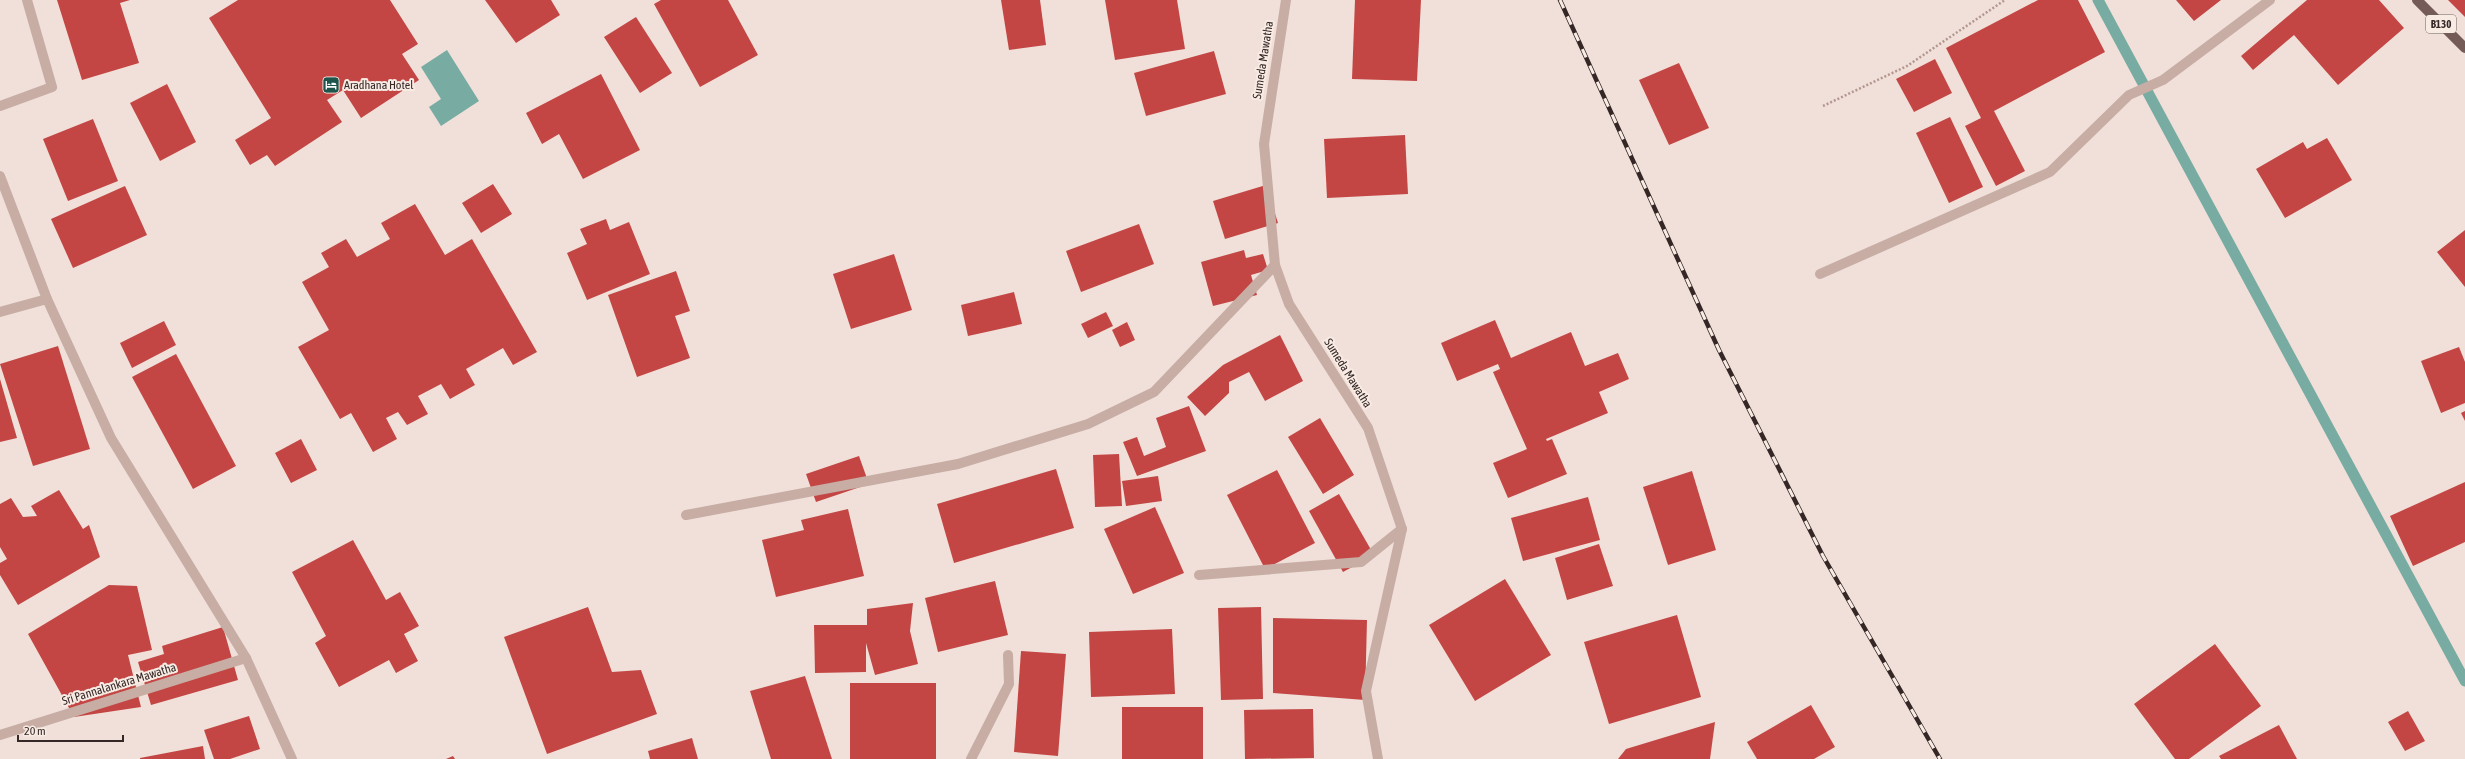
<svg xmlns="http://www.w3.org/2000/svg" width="2465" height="759" font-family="'Asap Condensed',sans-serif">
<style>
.water{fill:#78aca3}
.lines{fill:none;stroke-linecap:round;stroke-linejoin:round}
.stream{stroke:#78aca3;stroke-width:11}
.building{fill:#c34644}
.path{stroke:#b3978f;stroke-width:2.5;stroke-dasharray:2 2;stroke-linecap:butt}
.minor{stroke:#c8ada5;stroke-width:10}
.major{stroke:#755b57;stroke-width:10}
.rail-casing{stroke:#342726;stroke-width:4.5}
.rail{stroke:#f8ebe4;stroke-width:3;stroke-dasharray:9;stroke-linecap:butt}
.labels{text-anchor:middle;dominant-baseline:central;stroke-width:4;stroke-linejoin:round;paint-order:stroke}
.shield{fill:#f8ebe4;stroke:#6f625f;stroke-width:1}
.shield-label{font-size:11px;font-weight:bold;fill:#342726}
.street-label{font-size:12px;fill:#342726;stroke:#f8ebe4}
.poi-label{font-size:12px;fill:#342726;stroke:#f8ebe4;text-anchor:start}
</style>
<rect width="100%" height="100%" fill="#f0e0d9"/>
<path class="water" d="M 447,50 L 479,101 L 441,126 L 429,107 L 441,99 L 421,67 Z"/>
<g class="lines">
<path class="stream" d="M 2098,0 L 2465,681"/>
</g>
<g class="building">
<path d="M 57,0 L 130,0 L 120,3 L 139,63 L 82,80 Z"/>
<path d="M 238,0 L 390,0 L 418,44 L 402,54 L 419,80 L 361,118 L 343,90 L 327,100 L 342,122 L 275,166 L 267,155 L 250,165 L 235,140 L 271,118 L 209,18 Z"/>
<path d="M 485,0 L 551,0 L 560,15 L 516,43 Z"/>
<path d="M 661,0 L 728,0 L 758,55 L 700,87 L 654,4 Z"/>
<path d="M 1001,0 L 1040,0 L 1046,45 L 1009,50 Z"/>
<path d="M 1105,0 L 1177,0 L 1185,49 L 1115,60 Z"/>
<path d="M 1355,0 L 1421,0 L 1417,81 L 1352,79 Z"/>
<path d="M 2038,0 L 2078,0 L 2105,52 L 1994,111 L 2025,171 L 1996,186 L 1965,126 L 1981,118 L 1946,48 Z"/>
<path d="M 2176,0 L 2221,0 L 2194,21 Z"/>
<path d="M 2307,0 L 2379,0 L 2404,28 L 2338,85 L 2294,35 L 2253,70 L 2241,56 Z"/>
<path d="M 2448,0 L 2465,0 L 2465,17 Z"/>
<path d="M 636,17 L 672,73 L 640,93 L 604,37 Z"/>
<path d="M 1214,51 L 1226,94 L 1146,116 L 1134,73 Z"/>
<path d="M 1935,59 L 1952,93 L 1914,112 L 1896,79 Z"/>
<path d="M 1679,63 L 1709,128 L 1669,145 L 1639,80 Z"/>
<path d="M 601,74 L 640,150 L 583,179 L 559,134 L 542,144 L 526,113 Z"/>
<path d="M 167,84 L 196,142 L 160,161 L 130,103 Z"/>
<path d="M 1950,117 L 1983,187 L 1949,203 L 1916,133 Z"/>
<path d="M 93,119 L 118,181 L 68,201 L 43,139 Z"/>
<path d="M 1405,135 L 1408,194 L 1327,198 L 1324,139 Z"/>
<path d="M 2327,138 L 2352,180 L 2285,218 L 2256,169 L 2303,142 L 2307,149 Z"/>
<path d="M 493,184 L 512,214 L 481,233 L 462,203 Z"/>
<path d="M 1266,185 L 1278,223 L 1225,239 L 1213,201 Z"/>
<path d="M 125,186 L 147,235 L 73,268 L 51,219 Z"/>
<path d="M 415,204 L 445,255 L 472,239 L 537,352 L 513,365 L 503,348 L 466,369 L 475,385 L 450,399 L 441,384 L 418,396 L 428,414 L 407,425 L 398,412 L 386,418 L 397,439 L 373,452 L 351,413 L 340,419 L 298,347 L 329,330 L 302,282 L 329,267 L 321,253 L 346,239 L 357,257 L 390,239 L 381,223 Z"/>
<path d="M 606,219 L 610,230 L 629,222 L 650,274 L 587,300 L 567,253 L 587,244 L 580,229 Z"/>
<path d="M 1139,224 L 1154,264 L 1081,292 L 1066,251 Z"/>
<path d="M 2465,230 L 2465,287 L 2437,252 Z"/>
<path d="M 1244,250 L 1246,258 L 1263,254 L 1268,270 L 1251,275 L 1257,295 L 1213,306 L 1201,262 Z"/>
<path d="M 894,254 L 912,310 L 851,329 L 833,274 Z"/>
<path d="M 676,271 L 690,311 L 675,316 L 690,358 L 637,377 L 608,295 Z"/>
<path d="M 1014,292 L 1022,324 L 968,336 L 961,305 Z"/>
<path d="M 1106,312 L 1113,326 L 1088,338 L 1081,324 Z"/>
<path d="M 1495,320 L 1511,358 L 1571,332 L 1585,366 L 1618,353 L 1629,379 L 1599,392 L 1608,413 L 1546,439 L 1547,441 L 1552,439 L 1567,474 L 1508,498 L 1493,463 L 1527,449 L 1493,372 L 1500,369 L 1498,364 L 1457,381 L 1441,343 Z"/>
<path d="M 164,321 L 176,345 L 132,368 L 120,343 Z"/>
<path d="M 1127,322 L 1135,340 L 1120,347 L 1112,330 Z"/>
<path d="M 1280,335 L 1303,381 L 1265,401 L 1249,372 L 1229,382 L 1229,393 L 1205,416 L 1187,397 L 1223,365 Z"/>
<path d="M 58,346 L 90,449 L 33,466 L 0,364 Z"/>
<path d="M 2459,347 L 2465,362 L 2465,403 L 2441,413 L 2421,361 Z"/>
<path d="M 176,354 L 236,466 L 193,489 L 132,377 Z"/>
<path d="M 0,379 L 17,438 L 0,442 Z"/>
<path d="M 1189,406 L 1206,451 L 1137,476 L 1123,442 L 1137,437 L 1144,456 L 1166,447 L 1156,418 Z"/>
<path d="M 2465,411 L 2465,421 L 2461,413 Z"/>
<path d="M 1320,418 L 1354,475 L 1323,494 L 1288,437 Z"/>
<path d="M 301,439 L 317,470 L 291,483 L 275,453 Z"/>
<path d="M 1119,454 L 1122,506 L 1095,507 L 1093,455 Z"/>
<path d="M 859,456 L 869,484 L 816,502 L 806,474 Z"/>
<path d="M 1056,469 L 1074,528 L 954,563 L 937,504 Z"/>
<path d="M 1277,470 L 1315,543 L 1265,569 L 1227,495 Z"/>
<path d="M 1692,471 L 1716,550 L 1668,565 L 1643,487 Z"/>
<path d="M 1158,476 L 1162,501 L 1126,506 L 1122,481 Z"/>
<path d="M 2465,482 L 2465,542 L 2413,566 L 2390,516 Z"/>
<path d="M 59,490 L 83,529 L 89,525 L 100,557 L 18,605 L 0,575 L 0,563 L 7,559 L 0,547 L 0,504 L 11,498 L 23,517 L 37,516 L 31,506 Z"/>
<path d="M 1339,494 L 1374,555 L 1343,572 L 1309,511 Z"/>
<path d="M 1588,497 L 1600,540 L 1523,561 L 1511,518 Z"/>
<path d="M 1155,507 L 1184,573 L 1133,594 L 1104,529 Z"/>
<path d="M 848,509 L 864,576 L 776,597 L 762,540 L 804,530 L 801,520 Z"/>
<path d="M 353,540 L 386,600 L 400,592 L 419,626 L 404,634 L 418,661 L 396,673 L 389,660 L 339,687 L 315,643 L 326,636 L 292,572 Z"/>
<path d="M 1599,544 L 1613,586 L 1567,600 L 1555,558 Z"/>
<path d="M 1505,579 L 1551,655 L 1475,701 L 1429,625 Z"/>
<path d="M 995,581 L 1008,635 L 938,652 L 925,598 Z"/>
<path d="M 109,585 L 137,586 L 152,650 L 128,655 L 141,707 L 74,717 L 28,634 Z"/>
<path d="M 913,603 L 910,631 L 918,664 L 875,675 L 866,643 L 866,672 L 815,673 L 814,625 L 867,625 L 867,609 Z"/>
<path d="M 588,607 L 612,672 L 641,670 L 657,714 L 547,754 L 504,637 Z"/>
<path d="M 1261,607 L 1263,699 L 1221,700 L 1218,608 Z"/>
<path d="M 1677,615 L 1701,697 L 1609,724 L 1584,642 Z"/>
<path d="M 1273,618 L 1367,620 L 1365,700 L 1273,693 Z"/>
<path d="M 223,627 L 238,680 L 151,705 L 138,662 L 164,654 L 162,646 Z"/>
<path d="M 1172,629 L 1175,694 L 1091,697 L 1089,632 Z"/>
<path d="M 2215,644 L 2261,706 L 2189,759 L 2175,759 L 2134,704 Z"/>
<path d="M 1021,651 L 1066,654 L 1058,756 L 1014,752 Z"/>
<path d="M 805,676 L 832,759 L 771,759 L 750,691 Z"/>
<rect x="850" y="683" width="86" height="76"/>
<path d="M 1811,705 L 1835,747 L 1814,759 L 1757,759 L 1747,742 Z"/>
<rect x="1122" y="707" width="81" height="52"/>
<path d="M 1313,709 L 1314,758 L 1245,759 L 1244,710 Z"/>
<path d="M 2408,711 L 2425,741 L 2405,751 L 2388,722 Z"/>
<path d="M 249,716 L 260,749 L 230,759 L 214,759 L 204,730 Z"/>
<path d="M 1715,722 L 1710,759 L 1618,759 L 1626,749 Z"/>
<path d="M 2279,725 L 2297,759 L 2221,759 L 2219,756 Z"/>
<path d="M 692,738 L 698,759 L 650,759 L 648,751 Z"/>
<path d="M 203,746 L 205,759 L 140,759 L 140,758 Z"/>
<path d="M 453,756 L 455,759 L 446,759 Z"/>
</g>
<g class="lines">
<path class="path" d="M 1823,106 L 1907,66 L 2005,0"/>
<g class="minor">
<path d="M 1286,0 L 1264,144 L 1275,265 L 1289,304 L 1368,428 L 1402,529 L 1366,691 L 1378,759"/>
<path d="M 0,106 L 52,87 L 27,0"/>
<path d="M 0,176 L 47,299 L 111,438 L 246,658 L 292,759"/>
<path d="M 1820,274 L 2050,172 L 2129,95 L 2163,80 L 2270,0"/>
<path d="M 0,312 L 47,299"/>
<path d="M 686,515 L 958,464 L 1088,424 L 1154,392 L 1275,265"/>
<path d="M 1199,575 L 1361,562 L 1402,529"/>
<path d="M 0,735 L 246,658"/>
<path d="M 971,759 L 1009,684 L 1008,655"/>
</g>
<path class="major" d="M 2417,0 L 2465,48"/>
<g class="rail-casing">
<path id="rail" d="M 1560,0 L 1719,350 L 1823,556 L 1940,759"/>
</g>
<use href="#rail" class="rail"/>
</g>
<defs>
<g id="hotel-square" transform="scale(0.9)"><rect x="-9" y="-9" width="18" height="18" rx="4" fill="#1d544b" stroke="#f8ebe4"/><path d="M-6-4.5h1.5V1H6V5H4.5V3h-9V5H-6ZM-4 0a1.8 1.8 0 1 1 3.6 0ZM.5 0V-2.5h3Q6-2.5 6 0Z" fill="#fff"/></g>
</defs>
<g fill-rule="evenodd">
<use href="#hotel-square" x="331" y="85"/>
</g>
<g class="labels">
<rect class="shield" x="2426" y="15" width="30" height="18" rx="3"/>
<g class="shield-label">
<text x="2441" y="24">B130</text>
</g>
<g class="street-label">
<text transform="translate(1263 60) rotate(-81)">Sumeda Mawatha</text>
<text transform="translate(1348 373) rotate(58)">Sumeda Mawatha</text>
<text transform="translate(119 684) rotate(-17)">Sri Pannalankara Mawatha</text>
</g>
<g class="poi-label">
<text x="344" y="85">Aradhana Hotel</text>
</g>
</g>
<path d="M18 735v6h105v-6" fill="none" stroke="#342726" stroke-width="2"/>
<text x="24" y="735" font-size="12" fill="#342726" stroke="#f8ebe4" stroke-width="3" paint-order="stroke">20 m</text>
</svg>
